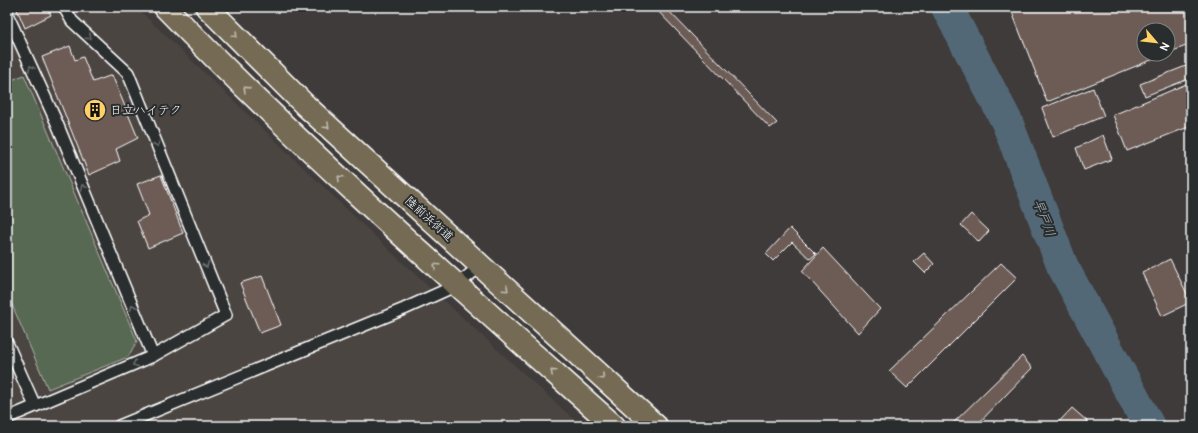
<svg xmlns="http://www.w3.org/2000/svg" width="1198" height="433" font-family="Pangolin,'Klee One',sans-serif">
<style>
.built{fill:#4c4542}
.green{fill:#586953;stroke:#acb4a9}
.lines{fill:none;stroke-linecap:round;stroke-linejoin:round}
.river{stroke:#536877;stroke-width:32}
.building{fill:#6d5c56;stroke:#fff}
.service-casing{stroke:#fff;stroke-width:14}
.trunk-casing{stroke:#fff;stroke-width:25}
.service{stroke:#2a2d2e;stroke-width:11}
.trunk{stroke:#746b52;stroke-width:22}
.oneway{stroke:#c0bcb1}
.oneway2{stroke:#6a6c6d}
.labels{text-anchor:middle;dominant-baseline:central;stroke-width:4;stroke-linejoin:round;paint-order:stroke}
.poi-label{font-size:12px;fill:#fff;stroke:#2a2d2e;text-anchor:start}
.street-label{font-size:12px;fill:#fff;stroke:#2a2d2e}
.water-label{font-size:13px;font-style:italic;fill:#a9b4bb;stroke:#2a2d2e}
</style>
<rect width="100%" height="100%" fill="#3e3b3a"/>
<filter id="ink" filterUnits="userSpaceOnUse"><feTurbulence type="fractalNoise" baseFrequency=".025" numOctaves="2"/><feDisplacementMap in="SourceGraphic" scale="8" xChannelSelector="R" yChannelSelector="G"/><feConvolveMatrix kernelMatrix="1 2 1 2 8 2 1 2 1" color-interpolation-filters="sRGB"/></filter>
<g filter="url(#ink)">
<path class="built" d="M 7,7 L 136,7 L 406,266 L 581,426 L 7,426 Z"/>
<path class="green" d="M 24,75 L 137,341 L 128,357 L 48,389 L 7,293 L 7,82 Z"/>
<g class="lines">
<path class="river" d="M 947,7 L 1007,122 L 1062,265 L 1149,426"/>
</g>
<g class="building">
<path d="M 16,7 L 47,7 L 51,15 L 25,28 Z"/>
<path d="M 654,7 L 665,7 L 777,123 L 770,128 Z"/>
<path d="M 1010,7 L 1189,7 L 1191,13 L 1191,44 L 1168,53 L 1168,30 L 1144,30 L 1144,54 L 1166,54 L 1047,102 Z"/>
<path d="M 70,46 L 75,60 L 83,57 L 93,82 L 112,75 L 138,138 L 116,149 L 120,161 L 89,175 L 42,57 Z"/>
<path d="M 1191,64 L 1191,78 L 1145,96 L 1140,84 Z"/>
<path d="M 1191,82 L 1191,126 L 1127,151 L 1113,115 Z"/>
<path d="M 1093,88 L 1104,116 L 1053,137 L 1042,108 Z"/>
<path d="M 1103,135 L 1112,159 L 1084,170 L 1076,148 Z"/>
<path d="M 161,175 L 183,233 L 148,248 L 137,221 L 149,215 L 137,184 Z"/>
<path d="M 971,214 L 989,231 L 979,242 L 961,225 Z"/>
<path d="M 790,228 L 816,254 L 810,259 L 792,242 L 773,261 L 766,254 Z"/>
<path d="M 823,248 L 880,309 L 858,333 L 802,271 Z"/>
<path d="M 924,253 L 934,264 L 925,273 L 914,262 Z"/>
<path d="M 1170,259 L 1191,302 L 1162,316 L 1142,273 Z"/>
<path d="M 1001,263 L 1017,278 L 907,388 L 889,371 Z"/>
<path d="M 262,276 L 281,325 L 260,333 L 240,283 Z"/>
<path d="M 1022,356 L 1032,368 L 976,426 L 950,426 Z"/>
<path d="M 1072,408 L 1087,421 L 1082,426 L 1055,426 Z"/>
</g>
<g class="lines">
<g class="service-casing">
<g id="service">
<path d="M 7,14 L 56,121 L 153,356"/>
<path d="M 7,343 L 35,406"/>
<path d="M 7,418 L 153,356 L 226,315 L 128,73 L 72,21 L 64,7"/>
<path d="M 119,426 L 404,309 L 457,285 L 480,266"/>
</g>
</g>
<g class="trunk-casing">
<g id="trunk">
<path d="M 165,7 C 307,154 461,289 614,426"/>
<path d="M 207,7 L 306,106 L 656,426"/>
</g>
</g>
<use href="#service" class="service"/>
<use href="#trunk" class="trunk"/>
</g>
<defs><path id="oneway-chevron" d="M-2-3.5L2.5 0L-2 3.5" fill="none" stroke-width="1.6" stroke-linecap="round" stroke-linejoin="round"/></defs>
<g class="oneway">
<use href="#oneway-chevron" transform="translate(235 35) rotate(45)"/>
<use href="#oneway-chevron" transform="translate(246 89) rotate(-136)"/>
<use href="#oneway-chevron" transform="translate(327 126) rotate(42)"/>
<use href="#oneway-chevron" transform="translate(340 178) rotate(-137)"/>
<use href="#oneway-chevron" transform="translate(436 266) rotate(-137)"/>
<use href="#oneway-chevron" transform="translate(506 289) rotate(43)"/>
<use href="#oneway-chevron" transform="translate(553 372) rotate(-138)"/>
<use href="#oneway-chevron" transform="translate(602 377) rotate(42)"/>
</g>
<g class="oneway2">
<use href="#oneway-chevron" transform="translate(89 37) rotate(43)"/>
<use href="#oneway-chevron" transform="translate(31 68) rotate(-114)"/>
<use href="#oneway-chevron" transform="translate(157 144) rotate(68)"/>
<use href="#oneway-chevron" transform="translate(83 187) rotate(-113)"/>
<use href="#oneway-chevron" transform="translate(206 265) rotate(68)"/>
<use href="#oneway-chevron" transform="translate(133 307) rotate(-113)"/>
<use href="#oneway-chevron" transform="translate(135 364) rotate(157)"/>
</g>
</g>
<defs>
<g id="building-disc" transform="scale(1.15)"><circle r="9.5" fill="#ffd166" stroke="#2a2d2e"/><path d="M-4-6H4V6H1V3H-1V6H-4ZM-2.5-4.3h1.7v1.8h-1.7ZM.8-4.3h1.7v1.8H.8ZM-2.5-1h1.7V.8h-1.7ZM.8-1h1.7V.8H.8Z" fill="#111"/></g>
</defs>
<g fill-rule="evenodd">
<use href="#building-disc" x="95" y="110"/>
</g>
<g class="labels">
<g class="poi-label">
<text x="110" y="110">日立ハイテク</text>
</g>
<g class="street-label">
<text transform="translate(429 219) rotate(42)">陸前浜街道</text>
</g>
<g class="water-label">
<text transform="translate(1044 218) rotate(69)">早戸川</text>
</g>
</g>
<rect width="1198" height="433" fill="none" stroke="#2a2d2e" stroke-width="24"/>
<rect x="12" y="12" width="1174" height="409" fill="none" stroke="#fff" stroke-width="1.5" filter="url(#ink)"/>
<g transform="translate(1156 42) rotate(118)"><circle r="19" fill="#2a2d2e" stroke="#7f8182"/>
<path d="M0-3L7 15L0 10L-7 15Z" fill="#ffd166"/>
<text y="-6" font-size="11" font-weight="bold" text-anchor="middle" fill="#ffffff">N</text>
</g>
</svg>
